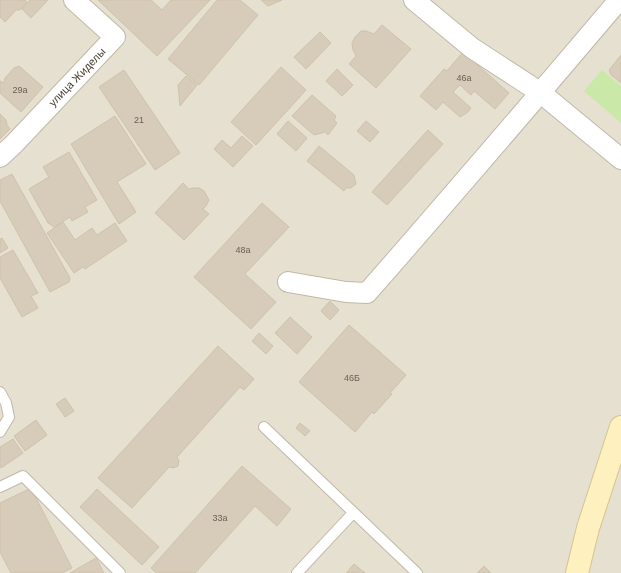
<svg xmlns="http://www.w3.org/2000/svg" width="621" height="573" font-family="Arial,sans-serif">
<style>
.residential{fill:#e6e0d0}
.green{fill:#cae9a8}
.building{fill:#d7ccba;stroke:#cfc2aa}
.lines{fill:none;stroke-linecap:round;stroke-linejoin:round}
.lane-casing{stroke:#c1b9a7;stroke-width:12}
.street-casing{stroke:#c1b9a7;stroke-width:22}
.secondary-casing{stroke:#d4c48f;stroke-width:24}
.lane{stroke:#fff;stroke-width:10}
.street{stroke:#fff;stroke-width:20}
.secondary{stroke:#fff1bf;stroke-width:22}
.labels{text-anchor:middle;dominant-baseline:central;stroke-width:3;stroke-linejoin:round;paint-order:stroke}
.number-label{font-size:9px;fill:#696154}
.street-label{font-size:11px;fill:#443d32;stroke:#fff}
</style>
<rect width="100%" height="100%" fill="#f2eee2"/>
<rect class="residential" x="0" y="0" width="621" height="573"/>
<path class="green" d="M 602,70 L 621,86 L 621,123 L 584,91 Z"/>
<g class="building">
<path d="M 0,0 L 25,0 L 27,2 L 20,10 L 16,10 L 5,22 L 0,17 Z"/>
<path d="M 30,0 L 48,0 L 31,18 L 22,9 Z"/>
<path d="M 98,0 L 151,0 L 162,10 L 171,0 L 210,0 L 157,56 Z"/>
<path d="M 217,0 L 240,0 L 258,15 L 199,85 L 168,59 Z"/>
<path d="M 261,0 L 282,0 L 268,6 Z"/>
<path d="M 382,25 L 411,49 L 376,88 L 349,64 L 356,56 L 353,50 L 352,43 L 355,37 L 361,31 L 366,31 L 374,34 Z"/>
<path d="M 320,32 L 331,43 L 306,69 L 294,57 Z"/>
<path d="M 463,52 L 509,93 L 495,109 L 474,91 L 471,95 L 460,85 L 453,92 L 471,108 L 468,112 L 460,117 L 443,102 L 436,110 L 420,96 L 444,69 L 447,71 Z"/>
<path d="M 621,55 L 621,83 L 611,75 L 609,70 Z"/>
<path d="M 19,66 L 43,87 L 21,112 L 0,93 L 0,81 L 4,83 L 5,78 L 14,68 Z"/>
<path d="M 281,67 L 306,90 L 256,145 L 231,122 Z"/>
<path d="M 337,69 L 353,85 L 342,96 L 326,81 Z"/>
<path d="M 124,70 L 180,153 L 155,170 L 99,87 Z"/>
<path d="M 186,76 L 197,85 L 180,106 L 178,85 Z"/>
<path d="M 312,95 L 336,116 L 334,120 L 337,123 L 328,135 L 325,132 L 314,135 L 292,116 Z"/>
<path d="M 0,114 L 6,120 L 7,125 L 10,129 L 0,139 Z"/>
<path d="M 115,116 L 146,164 L 117,182 L 136,212 L 119,224 L 71,144 Z"/>
<path d="M 288,121 L 307,138 L 296,151 L 277,134 Z"/>
<path d="M 366,121 L 379,132 L 370,142 L 357,131 Z"/>
<path d="M 428,130 L 443,144 L 387,205 L 372,192 Z"/>
<path d="M 242,136 L 253,146 L 233,167 L 214,149 L 222,140 L 231,148 Z"/>
<path d="M 319,146 L 354,175 L 356,184 L 351,188 L 346,188 L 344,191 L 307,161 Z"/>
<path d="M 69,152 L 97,200 L 85,207 L 88,212 L 72,221 L 70,217 L 54,227 L 48,223 L 29,189 L 49,177 L 43,167 Z"/>
<path d="M 12,174 L 70,278 L 69,282 L 50,292 L 0,201 L 0,180 Z"/>
<path d="M 183,183 L 189,189 L 193,188 L 199,188 L 204,191 L 209,200 L 206,206 L 203,209 L 209,214 L 184,240 L 155,213 Z"/>
<path d="M 262,203 L 289,227 L 245,274 L 276,302 L 251,329 L 194,277 Z"/>
<path d="M 63,222 L 75,240 L 92,228 L 97,235 L 115,223 L 127,241 L 85,269 L 83,267 L 74,273 L 47,233 Z"/>
<path d="M 2,238 L 8,248 L 0,253 L 0,239 Z"/>
<path d="M 13,250 L 38,293 L 31,296 L 38,308 L 22,317 L 0,278 L 0,257 Z"/>
<path d="M 330,301 L 339,310 L 330,320 L 321,311 Z"/>
<path d="M 290,317 L 312,337 L 297,354 L 275,333 Z"/>
<path d="M 349,325 L 406,375 L 390,393 L 392,394 L 374,414 L 372,412 L 355,432 L 299,382 Z"/>
<path d="M 259,333 L 273,346 L 266,354 L 252,341 Z"/>
<path d="M 218,346 L 254,379 L 244,390 L 240,387 L 177,457 L 179,461 L 178,466 L 173,468 L 169,467 L 132,508 L 98,478 Z"/>
<path d="M 65,398 L 74,411 L 65,417 L 56,404 Z"/>
<path d="M 36,420 L 47,435 L 25,451 L 14,436 Z"/>
<path d="M 300,423 L 310,431 L 305,436 L 296,428 Z"/>
<path d="M 13,439 L 23,453 L 1,468 L 0,466 L 0,447 Z"/>
<path d="M 242,466 L 291,509 L 277,526 L 255,506 L 195,573 L 156,573 L 151,568 Z"/>
<path d="M 31,488 L 72,568 L 62,573 L 11,573 L 0,552 L 0,503 Z"/>
<path d="M 97,489 L 159,547 L 142,565 L 80,507 Z"/>
<path d="M 96,558 L 104,573 L 70,573 Z"/>
<path d="M 354,564 L 365,573 L 346,573 Z"/>
<path d="M 484,566 L 491,573 L 477,573 Z"/>
</g>
<g class="lines">
<g class="lane-casing">
<g id="lane">
<path d="M 0,392 L 6,403 L 9,417 L 0,432"/>
<path d="M 264,427 L 417,573"/>
<path d="M 0,487 L 23,476 L 120,573"/>
<path d="M 297,573 L 353,513"/>
</g>
</g>
<g class="street-casing">
<g id="street">
<path d="M 414,0 L 472,48 L 541,93 L 621,159"/>
<path d="M 0,157 L 14,144 L 115,37 L 74,0"/>
<path d="M 288,282 L 346,292 L 367,293 C 452,196 536,98 619,0"/>
</g>
</g>
<g class="secondary-casing">
<path id="secondary" d="M 577,573 L 588,528 L 621,427"/>
</g>
<use href="#lane" class="lane"/>
<use href="#street" class="street"/>
<use href="#secondary" class="secondary"/>
</g>
<g class="labels">
<g class="number-label">
<text x="464" y="78">46а</text>
<text x="20" y="90">29а</text>
<text x="139" y="120">21</text>
<text x="243" y="250">48а</text>
<text x="352" y="378">46Б</text>
<text x="220" y="518">33а</text>
</g>
<g class="street-label">
<text transform="translate(77 77) rotate(-46)">улица Жиделы</text>
</g>
</g>
</svg>
